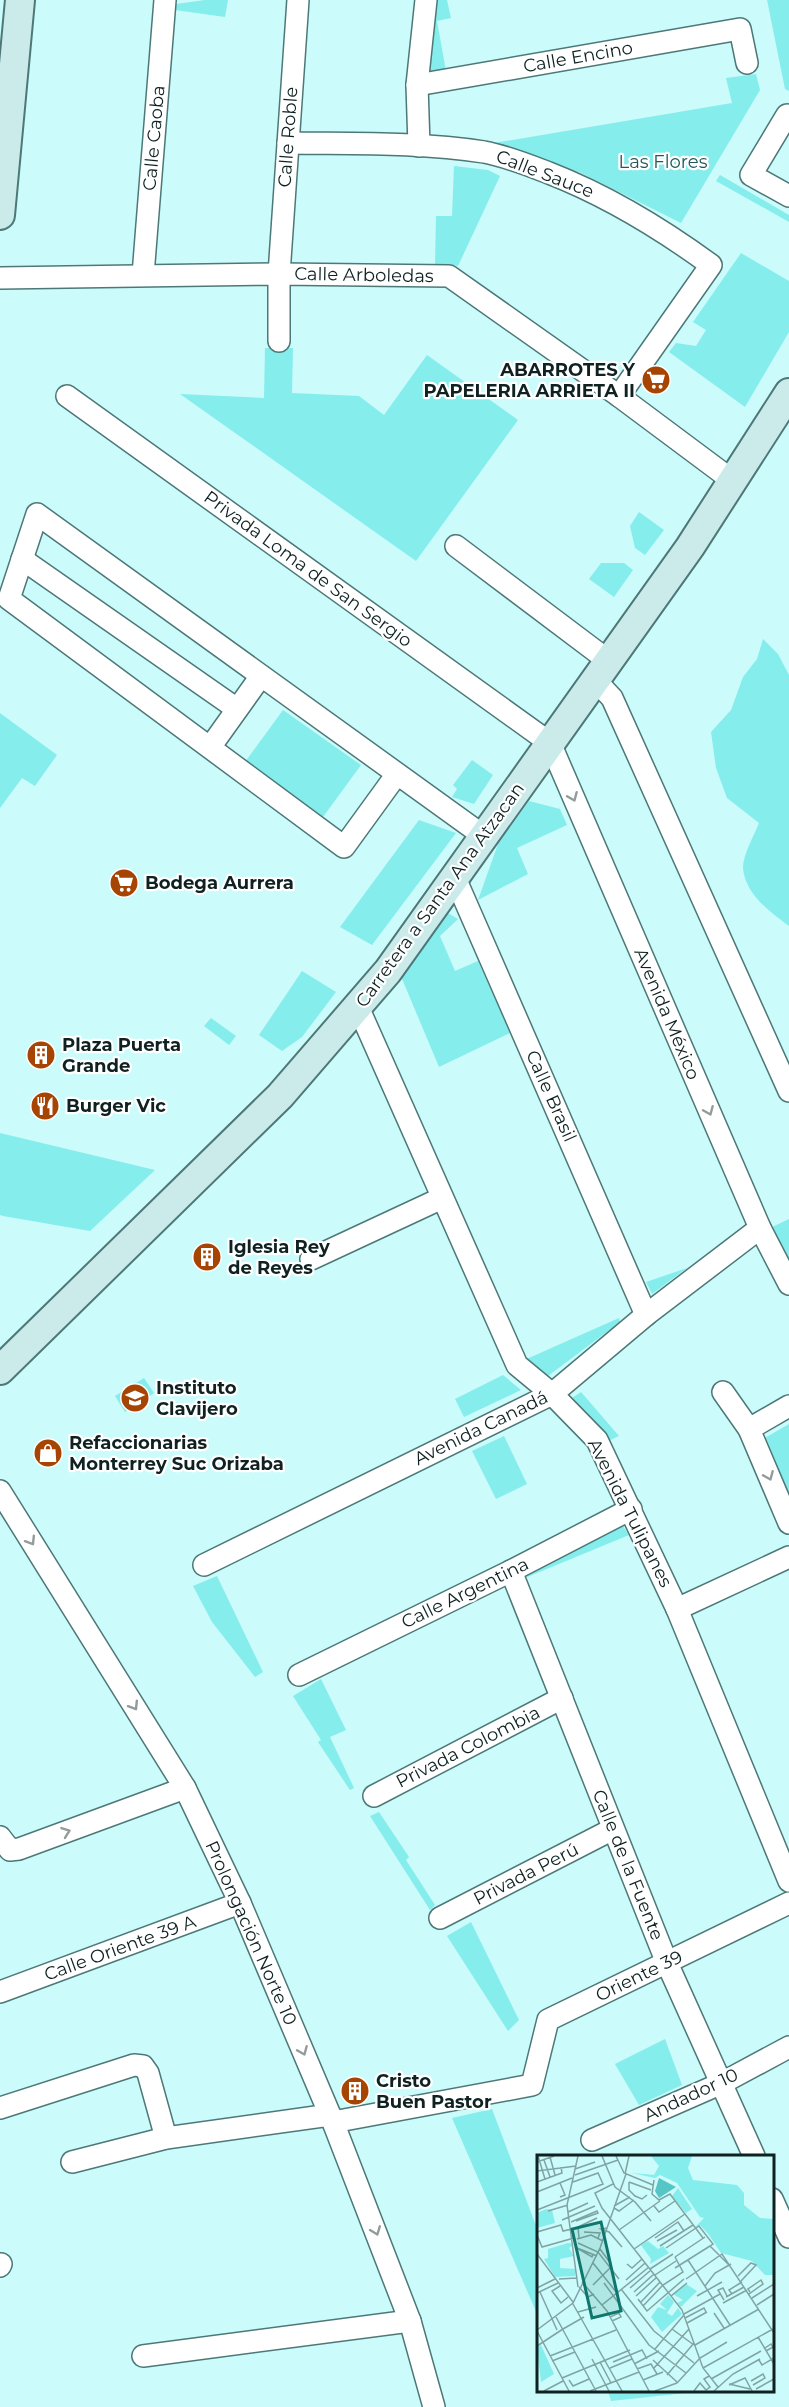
<svg xmlns="http://www.w3.org/2000/svg" width="789" height="2407" font-family="Montserrat,sans-serif">
<style>
.green{fill:#86eded}
.lines{fill:none;stroke-linecap:round;stroke-linejoin:round}
.street-casing{stroke:#4d7878;stroke-width:24}
.secondary-casing{stroke:#4d7878;stroke-width:32}
.street{stroke:#fff;stroke-width:21}
.secondary{stroke:#cbebeb;stroke-width:28}
.oneway{stroke:#939b9b}
.labels{text-anchor:middle;dominant-baseline:central;stroke-width:4.5;stroke-linejoin:round;paint-order:stroke}
.street-label{font-size:18px;fill:#0f2121;stroke:#fff}
.park-label{font-size:18px;fill:#275757;stroke:#fff}
.poi-label{font-size:18px;font-weight:bold;fill:#0f2121;stroke:#fff;text-anchor:start}
.inset-road{fill:none;stroke:#80a4a3;stroke-width:1.5}
.view{fill:#0f766e;fill-opacity:0.15;stroke:#0f766e;stroke-width:3}
.inset-edge{fill:none;stroke:#0f2121;stroke-width:3}
</style>
<rect width="100%" height="100%" fill="#cbfbfa"/>
<g class="green">
<path d="M 205,0 L 228,0 L 225,17 L 175,10 L 176,4 Z"/>
<path d="M 433,0 L 447,0 L 451,18 L 437,21 L 446,71 L 422,76 Z"/>
<path d="M 767,0 L 789,0 L 789,91 L 785,89 Z"/>
<path d="M 756,74 L 760,90 L 681,223 L 581,173 L 494,143 L 732,103 L 726,78 Z"/>
<path d="M 454,166 L 488,170 L 500,176 L 458,266 L 449,264 L 435,266 L 436,216 L 452,216 Z"/>
<path d="M 720,175 L 789,215 L 789,222 L 716,181 Z"/>
<path d="M 741,253 L 789,281 L 789,332 L 745,407 L 669,352 L 676,343 L 696,346 L 706,330 L 693,322 Z"/>
<path d="M 265,348 L 293,348 L 292,393 L 359,396 L 384,415 L 427,355 L 518,420 L 416,561 L 180,394 L 264,398 Z"/>
<path d="M 639,512 L 664,530 L 645,555 L 635,548 L 630,526 Z"/>
<path d="M 601,563 L 624,563 L 633,570 L 614,597 L 589,579 Z"/>
<path d="M 763,639 L 778,654 L 789,675 L 789,926 C 770,912 745,894 743,868 C 743,854 754,836 759,823 L 727,798 L 716,768 L 711,732 L 731,710 L 743,677 L 757,659 Z"/>
<path d="M 283,710 L 361,765 L 323,817 L 245,762 Z"/>
<path d="M 0,713 L 57,755 L 35,786 L 22,778 L 0,808 Z"/>
<path d="M 472,760 L 493,775 L 474,804 L 452,797 L 457,789 L 453,785 Z"/>
<path d="M 529,801 L 560,809 L 567,825 L 517,848 L 528,874 L 478,900 L 498,844 Z"/>
<path d="M 419,820 L 456,833 L 372,945 L 340,927 Z"/>
<path d="M 446,912 L 458,919 L 440,936 L 455,971 L 478,961 L 510,1033 L 439,1067 L 400,974 Z"/>
<path d="M 302,971 L 336,992 L 302,1037 L 282,1051 L 259,1035 Z"/>
<path d="M 211,1018 L 236,1036 L 229,1045 L 204,1026 Z"/>
<path d="M 0,1133 L 155,1170 L 90,1231 L 3,1216 L 0,1215 Z"/>
<path d="M 789,1219 L 789,1262 L 772,1227 Z"/>
<path d="M 687,1268 L 652,1294 L 646,1282 Z"/>
<path d="M 619,1318 L 620,1322 L 544,1379 L 522,1361 Z"/>
<path d="M 503,1375 L 521,1390 L 464,1417 L 455,1399 Z"/>
<path d="M 144,1378 L 154,1393 L 125,1412 L 115,1396 Z"/>
<path d="M 581,1392 L 619,1436 L 604,1443 L 566,1402 Z"/>
<path d="M 789,1424 L 789,1495 L 763,1439 Z"/>
<path d="M 504,1436 L 527,1484 L 496,1499 L 472,1451 Z"/>
<path d="M 623,1526 L 629,1535 L 525,1578 L 525,1573 Z"/>
<path d="M 217,1576 L 263,1672 L 255,1677 L 212,1622 L 193,1586 Z"/>
<path d="M 321,1679 L 346,1730 L 330,1737 L 354,1788 L 350,1790 L 318,1742 L 321,1740 L 293,1696 Z"/>
<path d="M 379,1812 L 409,1857 L 406,1860 L 435,1905 L 430,1910 L 370,1816 Z"/>
<path d="M 471,1922 L 519,2020 L 508,2031 L 447,1936 Z"/>
<path d="M 665,2039 L 682,2085 L 639,2105 L 615,2064 Z"/>
<path d="M 492,2109 L 538,2231 L 538,2316 L 452,2118 Z"/>
<path d="M 684,2390 L 686,2393 L 611,2401 L 608,2391 Z"/>
</g>
<g class="lines">
<g class="street-casing">
<g id="street">
<path d="M 417,85 L 740,29 L 747,63"/>
<path d="M 789,116 L 787,115 L 751,175 L 789,196"/>
<path d="M 288,143 C 353,144 419,142 484,152 C 506,156 528,165 549,173 C 608,196 659,227 711,265 L 619,396"/>
<path d="M 419,146 L 417,85 L 426,0"/>
<path d="M 143,275 L 165,0"/>
<path d="M 0,278 L 279,274 L 449,276 L 619,396 L 733,481"/>
<path d="M 279,341 L 279,274 L 298,0"/>
<path d="M 67,396 L 550,743 L 760,1228 L 789,1284"/>
<path d="M 456,546 L 610,662"/>
<path d="M 22,559 L 237,709"/>
<path d="M 596,681 L 612,698 L 789,1091"/>
<path d="M 211,746 L 261,676"/>
<path d="M 397,774 L 344,847 L 9,599 L 37,514 L 485,837"/>
<path d="M 455,878 L 646,1315"/>
<path d="M 358,1007 L 517,1365 L 552,1394 L 597,1440 L 677,1609 L 789,1881"/>
<path d="M 311,1259 L 442,1198"/>
<path d="M 723,1392 L 749,1429 L 789,1523"/>
<path d="M 749,1429 L 789,1406"/>
<path d="M 0,1491 L 185,1788 L 240,1903 L 333,2122 L 410,2321 L 434,2407"/>
<path d="M 204,1565 L 552,1394 L 646,1315 L 760,1228"/>
<path d="M 511,1571 L 667,1963 L 754,2156"/>
<path d="M 677,1609 L 789,1557"/>
<path d="M 299,1675 L 511,1571 L 631,1509"/>
<path d="M 374,1796 L 562,1698"/>
<path d="M 0,1837 L 10,1850 L 19,1849 L 185,1788"/>
<path d="M 440,1918 L 613,1829"/>
<path d="M 0,1992 L 240,1903"/>
<path d="M 0,2108 L 134,2065 L 143,2066 L 148,2073 L 166,2138"/>
<path d="M 333,2122 L 532,2085 L 548,2020 L 789,1903"/>
<path d="M 592,2140 L 722,2083 L 789,2047"/>
<path d="M 72,2162 L 166,2138 L 330,2115"/>
<path d="M 772,2199 L 789,2237"/>
<path d="M 0,2266 L 1,2264"/>
<path d="M 143,2356 L 410,2321"/>
</g>
</g>
<g class="secondary-casing">
<g id="secondary">
<path d="M 0,215 L 20,0"/>
<path d="M 0,1370 L 280,1096 L 388,971 L 690,547 L 789,393"/>
</g>
</g>
<use href="#street" class="street"/>
<use href="#secondary" class="secondary"/>
</g>
<defs><path id="oneway-chevron" d="M-2-3.5L2.5 0L-2 3.5" fill="none" stroke-width="1.6" stroke-linecap="round" stroke-linejoin="round" transform="scale(1.5)"/></defs>
<g class="oneway">
<use href="#oneway-chevron" transform="translate(573 797) rotate(67)"/>
<use href="#oneway-chevron" transform="translate(709 1111) rotate(67)"/>
<use href="#oneway-chevron" transform="translate(769 1476) rotate(67)"/>
<use href="#oneway-chevron" transform="translate(31 1541) rotate(58)"/>
<use href="#oneway-chevron" transform="translate(134 1706) rotate(58)"/>
<use href="#oneway-chevron" transform="translate(66 1832) rotate(-20)"/>
<use href="#oneway-chevron" transform="translate(303 2051) rotate(67)"/>
<use href="#oneway-chevron" transform="translate(376 2231) rotate(69)"/>
</g>
<defs>
<g id="supermarket-disc" transform="scale(1.5)"><circle r="9.5" fill="#a64404" stroke="#fff"/><path d="M-6-5.5h2.5l.6 2H6L4.5 2H-2.5L-4.4-4H-6ZM-1.5 3.2a1.3 1.3 0 1 0 .1 0ZM3 3.2a1.3 1.3 0 1 0 .1 0Z" fill="#fff"/></g>
<g id="building-disc" transform="scale(1.5)"><circle r="9.5" fill="#a64404" stroke="#fff"/><path d="M-4-6H4V6H1V3H-1V6H-4ZM-2.5-4.3h1.7v1.8h-1.7ZM.8-4.3h1.7v1.8H.8ZM-2.5-1h1.7V.8h-1.7ZM.8-1h1.7V.8H.8Z" fill="#fff"/></g>
<g id="restaurant-disc" transform="scale(1.5)"><circle r="9.5" fill="#a64404" stroke="#fff"/><path d="M-5-6h1v4h1v-4h1v4h1v-4h1v5L-1.5 .5V6h-2V.5L-5-1ZM5-6V6H3V1.5H1.5Q1.5-4 5-6Z" fill="#fff"/></g>
<g id="school-disc" transform="scale(1.5)"><circle r="9.5" fill="#a64404" stroke="#fff"/><path d="M0-5L7-2L0 1L-7-2ZM-4 1L0 2.5L4 1V4Q0 6-4 4Z" fill="#fff"/></g>
<g id="shop-disc" transform="scale(1.5)"><circle r="9.5" fill="#a64404" stroke="#fff"/><path d="M-5-2.5h2.3a2.7 3.5 0 0 1 5.4 0H5L5.5 6h-11ZM-1.5-2.5h3a1.5 2.3 0 0 0-3 0Z" fill="#fff"/></g>
</defs>
<g fill-rule="evenodd">
<use href="#supermarket-disc" x="656" y="380"/>
<use href="#supermarket-disc" x="124" y="883"/>
<use href="#building-disc" x="41" y="1055"/>
<use href="#restaurant-disc" x="45" y="1106"/>
<use href="#building-disc" x="207" y="1257"/>
<use href="#school-disc" x="135" y="1398"/>
<use href="#shop-disc" x="48" y="1453"/>
<use href="#building-disc" x="355" y="2091"/>
</g>
<g class="labels">
<g class="street-label">
<text transform="translate(578 57) rotate(-10)">Calle Encino</text>
<text transform="translate(288 137) rotate(-86)">Calle Roble</text>
<text transform="translate(154 138) rotate(-85)">Calle Caoba</text>
<text transform="translate(545 174) rotate(21)">Calle Sauce</text>
<text transform="translate(364 275) rotate(1)">Calle Arboledas</text>
<text transform="translate(308 569) rotate(36)">Privada Loma de San Sergio</text>
<text transform="translate(440 895) rotate(-54)">Carretera a Santa Ana Atzacan</text>
<text transform="translate(667 1014) rotate(67)">Avenida México</text>
<text transform="translate(551 1096) rotate(66)">Calle Brasil</text>
<text transform="translate(481 1428) rotate(-26)">Avenida Canadá</text>
<text transform="translate(630 1513) rotate(63)">Avenida Tulipanes</text>
<text transform="translate(465 1593) rotate(-26)">Calle Argentina</text>
<text transform="translate(468 1747) rotate(-27)">Privada Colombia</text>
<text transform="translate(628 1865) rotate(68)">Calle de la Fuente</text>
<text transform="translate(526 1874) rotate(-27)">Privada Perú</text>
<text transform="translate(251 1933) rotate(66)">Prolongación Norte 10</text>
<text transform="translate(120 1948) rotate(-20)">Calle Oriente 39 A</text>
<text transform="translate(639 1976) rotate(-26)">Oriente 39</text>
<text transform="translate(691 2095) rotate(-25)">Andador 10</text>
</g>
<g class="park-label">
<text x="663" y="162">Las Flores</text>
</g>
<g class="poi-label">
<text x="635" y="370" text-anchor="end">ABARROTES Y<tspan x="635" dy="21">PAPELERIA ARRIETA II</tspan></text>
<text x="145" y="883">Bodega Aurrera</text>
<text x="62" y="1045">Plaza Puerta<tspan x="62" dy="21">Grande</tspan></text>
<text x="66" y="1106">Burger Vic</text>
<text x="228" y="1247">Iglesia Rey<tspan x="228" dy="21">de Reyes</tspan></text>
<text x="156" y="1388">Instituto<tspan x="156" dy="21">Clavijero</tspan></text>
<text x="69" y="1443">Refaccionarias<tspan x="69" dy="21">Monterrey Suc Orizaba</tspan></text>
<text x="376" y="2081">Cristo<tspan x="376" dy="21">Buen Pastor</tspan></text>
</g>
</g>
<g transform="translate(537 2155)">
<rect width="237" height="237" fill="#cbfbfa"/>
<path d="M 114,1 L 155,1 L 151,13 L 156,25 L 200,30 L 207,38 L 207,50 L 223,63 L 237,64 L 237,120 L 228,120 L 215,106 L 184,98 L 172,80 L 163,70 L 158,72 L 167,63 L 163,62 L 140,28 L 123,20 L 118,23 L 95,18 L 117,20 L 122,11 ZM 141,33 L 155,54 L 149,58 L 135,41 ZM 9,54 L 15,55 L 18,68 L 0,73 L 0,58 ZM 111,86 L 121,94 L 126,91 L 132,98 L 113,109 L 114,104 L 104,90 ZM 31,88 L 37,89 L 32,93 L 37,101 L 23,104 L 23,113 L 39,114 L 38,121 L 18,122 L 7,104 L 11,103 L 11,94 ZM 149,129 L 160,136 L 144,152 L 140,148 L 146,145 L 136,139 ZM 131,140 L 137,147 L 130,158 L 135,161 L 141,153 L 145,159 L 125,177 L 114,162 L 121,152 L 130,155 L 123,149 ZM 4,190 L 17,219 L 4,227 L 0,192 Z" fill="#86eded"/>
<path d="M 122,23 L 139,32 L 122,43 L 118,36 Z" fill="#55c5c5"/>
<path class="inset-road" d="M 1,1 L 8,24M 65,1 L 78,32 L 98,47M 79,1 L 87,18 L 116,30M 13,2 L 18,20M 7,5 L 13,22M 0,7 L 17,1M 38,14 L 58,7M 0,16 L 39,11M 88,19 L 92,1M 38,20 L 81,5M 117,25 L 115,39 L 122,45 L 133,39 L 166,83M 0,27 L 25,18 L 24,12M 92,27 L 92,35 L 98,41 L 105,44 L 110,40M 92,27 L 114,35M 23,28 L 28,40 L 23,42M 76,29 L 58,38 L 65,53 L 145,155 L 166,213 L 181,232M 0,37 L 35,23M 98,47 L 114,66M 77,51 L 93,42M 117,51 L 122,57 L 138,46M 77,53 L 82,56 L 97,45M 0,55 L 66,29 L 61,18 L 36,27M 11,56 L 31,50M 31,57 L 51,48M 25,65 L 58,51M 34,67 L 60,56 L 61,58 L 39,66M 70,73 L 64,74 L 72,77 L 85,92M 82,75 L 123,46M 0,77 L 24,70 L 26,76 L 35,74M 47,77 L 63,78 L 61,83M 0,80 L 5,92 L 37,83M 42,83 L 41,72 L 60,63M 118,83 L 141,67 L 147,76M 40,84 L 54,80 L 66,86M 120,86 L 140,75M 41,88 L 61,97 L 82,124M 123,91 L 156,70M 173,91 L 192,110M 129,93 L 162,71 L 176,89 L 173,91M 63,94 L 74,109M 97,94 L 148,59M 0,99 L 36,147M 56,99 L 55,102 L 40,93 L 60,101M 138,102 L 168,82M 151,105 L 193,170M 56,108 L 80,138M 90,109 L 95,113 L 105,104M 138,113 L 173,91M 113,114 L 136,99M 118,120 L 139,106M 201,121 L 214,108 L 219,110 L 204,126M 22,124 L 40,123M 149,124 L 185,99 L 237,178M 89,125 L 108,108M 45,127 L 70,156 L 112,236M 67,128 L 112,190 L 149,218M 56,130 L 73,113M 23,131 L 15,136 L 24,148 L 31,142M 168,131 L 178,118 L 194,109M 41,132 L 30,50 L 41,1M 42,132 L 51,142 L 57,139M 0,133 L 18,124M 93,133 L 114,115M 84,134 L 117,176 L 157,208M 3,137 L 20,175M 97,137 L 117,119M 0,138 L 21,128M 195,139 L 192,135 L 205,127M 212,139 L 226,129 L 224,125 L 211,134 L 213,137M 99,141 L 120,122M 134,141 L 150,128M 160,141 L 185,127M 189,142 L 207,132M 215,143 L 237,129M 101,144 L 110,156 L 147,124M 187,145 L 181,135 L 186,133 L 190,141M 104,147 L 123,127M 186,148 L 210,135M 36,149 L 85,236M 65,150 L 112,112M 220,150 L 237,139M 106,151 L 126,130 L 146,117 L 138,102M 41,157 L 59,152M 177,158 L 187,173M 147,159 L 183,139M 19,162 L 59,236M 73,162 L 82,158 L 84,162 L 75,166M 148,163 L 167,153 L 169,157M 150,168 L 170,157M 26,174 L 47,162M 135,174 L 157,190M 0,175 L 36,148 L 63,93 L 89,19M 0,176 L 32,236M 221,182 L 237,209M 158,190 L 222,154M 0,191 L 26,174M 228,193 L 234,189 L 236,192 L 229,196M 118,194 L 147,160M 13,201 L 79,175M 55,204 L 72,236M 116,205 L 140,227M 222,205 L 225,210 L 237,203M 15,206 L 38,197M 63,207 L 74,228M 76,207 L 105,195 L 110,204M 97,209 L 122,196M 73,213 L 95,204M 117,213 L 152,174M 166,213 L 236,174M 100,214 L 114,209 L 120,219M 130,220 L 157,188M 25,223 L 93,195M 174,224 L 224,196M 32,225 L 36,231 L 52,224M 106,225 L 126,217M 214,226 L 226,219 L 228,223 L 216,230M 140,228 L 163,203 L 190,187M 192,229 L 213,234M 192,230 L 208,223 L 215,236M 219,234 L 237,224M 7,236 L 26,226M 53,236 L 102,217M 118,236 L 140,228M 157,236 L 163,228 L 169,235 L 173,232 L 167,224 L 172,221M 177,236 L 196,219 L 223,204"/>
<path class="view" d="M 64,67 L 84,156 L 55,163 L 35,74 Z"/>
<rect width="237" height="237" class="inset-edge"/>
</g>
</svg>
